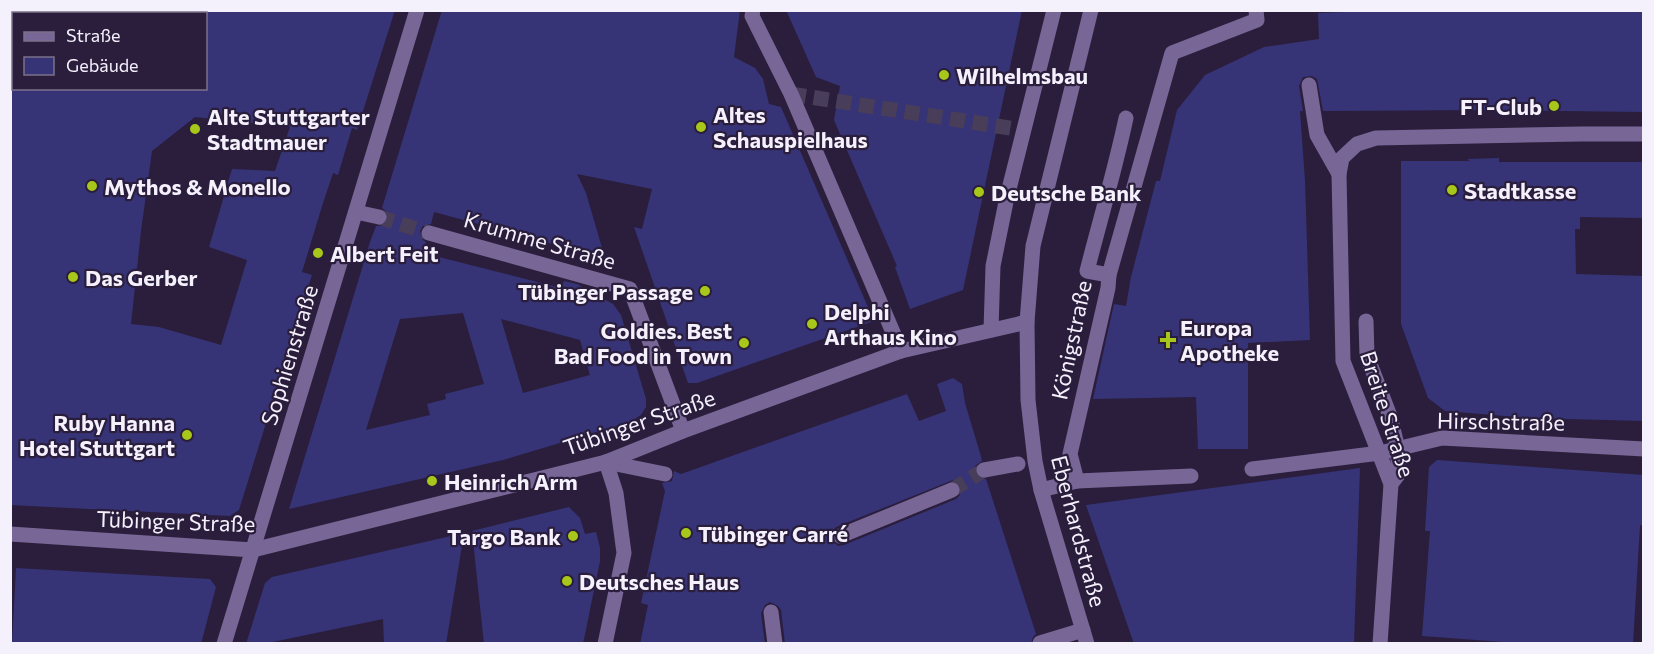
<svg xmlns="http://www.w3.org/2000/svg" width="1654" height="654" font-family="Commissioner,sans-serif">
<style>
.building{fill:#363477;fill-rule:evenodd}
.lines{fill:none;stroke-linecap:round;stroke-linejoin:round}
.pedestrian-tunnel{stroke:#483e59;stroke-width:15;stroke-dasharray:15 8;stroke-linecap:butt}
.service{stroke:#776696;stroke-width:15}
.pedestrian{stroke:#776696;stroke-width:15}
.minor{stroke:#776696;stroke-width:15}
.poi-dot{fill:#a8c71b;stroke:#2a1e3c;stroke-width:2}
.labels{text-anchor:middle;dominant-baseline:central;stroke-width:4.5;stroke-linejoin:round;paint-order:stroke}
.poi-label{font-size:22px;font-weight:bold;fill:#f4f0fc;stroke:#2a1e3c;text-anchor:start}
.street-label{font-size:22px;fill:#f4f0fc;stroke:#2a1e3c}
</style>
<rect width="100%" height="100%" fill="#2a1e3c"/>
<g class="building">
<path d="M 206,10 L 395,10 L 357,130 L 352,128 L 338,175 L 333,173 L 323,203 L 302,272 L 312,275 L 239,510 L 230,516 L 10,505 L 10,88 L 206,88 ZM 195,117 L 290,127 L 275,171 L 232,169 L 209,247 L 247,260 L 221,345 L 159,327 L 131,324 L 141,231 L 152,151 Z"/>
<path d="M 442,10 L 740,10 L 734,57 L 755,68 L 763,79 L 769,104 L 781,107 L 874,321 L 697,383 L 688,383 L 634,227 L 642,229 L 652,189 L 577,174 L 586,193 L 605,258 L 434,212 L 431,224 L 423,226 L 420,231 L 422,239 L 426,242 L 423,253 L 561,288 L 564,281 L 577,284 L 613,304 L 621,315 L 646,399 L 646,407 L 641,415 L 630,422 L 503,460 L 289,509 L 370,242 L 376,226 L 382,226 L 388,220 L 388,213 L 382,208 ZM 463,313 L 484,384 L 445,394 L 446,399 L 427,404 L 430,415 L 366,430 L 400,319 ZM 501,319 L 580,340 L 590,375 L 523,393 Z"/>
<path d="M 786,10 L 1022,10 L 963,290 L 910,309 L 895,267 L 897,266 L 834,120 L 840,86 L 816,77 Z"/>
<path d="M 1398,10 L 1644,10 L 1644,112 L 1490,110 L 1323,111 L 1317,79 L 1312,76 L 1303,77 L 1299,86 L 1303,111 L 1300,111 L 1305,181 L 1310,340 L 1248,343 L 1248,449 L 1198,449 L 1196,397 L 1093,399 L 1114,304 L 1126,306 L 1131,277 L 1156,181 L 1160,181 L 1177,110 L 1205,75 L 1264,47 L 1319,39 L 1318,13 Z"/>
<path d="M 1499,158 L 1499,162 L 1644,162 L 1644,218 L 1580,217 L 1580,229 L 1575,229 L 1576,274 L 1644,276 L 1644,421 L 1529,418 L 1445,411 L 1428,398 L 1401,324 L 1401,161 L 1469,161 L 1468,159 Z"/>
<path d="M 953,378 L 962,384 L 965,403 L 980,453 L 982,461 L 975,466 L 975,472 L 980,479 L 986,479 L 1036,634 L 1033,637 L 1031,644 L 785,644 L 781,610 L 778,606 L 770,602 L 765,605 L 761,613 L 765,644 L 640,644 L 648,605 L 641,603 L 665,491 L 662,483 L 672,481 L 674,471 L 681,474 L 907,394 L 919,421 L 946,411 L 937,384 ZM 953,480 L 957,482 L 961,487 L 960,495 L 956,499 L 844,545 L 838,546 L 831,540 L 830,534 L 836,527 Z"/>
<path d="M 1437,460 L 1644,475 L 1644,526 L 1640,525 L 1633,644 L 1529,644 L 1422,636 L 1430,531 L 1425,531 L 1429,467 Z"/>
<path d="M 1360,468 L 1354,644 L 1134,644 L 1086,505 Z"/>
<path d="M 569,507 L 580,518 L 585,534 L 596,532 L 600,548 L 600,561 L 583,644 L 484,644 L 472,531 Z"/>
<path d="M 464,533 L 446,644 L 384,644 L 383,619 L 263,644 L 246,644 L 265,583 L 272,577 Z"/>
<path d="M 16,568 L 210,579 L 216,587 L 201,644 L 12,644 Z"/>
</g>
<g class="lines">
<g class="pedestrian-tunnel">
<path d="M 791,94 L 1023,130"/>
<path d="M 379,217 L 429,233"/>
<path d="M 952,490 L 984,470"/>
</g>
<g class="service">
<path d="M 1366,321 L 1367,356 L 1390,416"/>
<path d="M 606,462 L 665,474"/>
</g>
<g class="pedestrian">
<path d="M 753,10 L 752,16 L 791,94 L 901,351"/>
<path d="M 1309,85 L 1317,135 L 1339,174"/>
<path d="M 356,212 L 379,217"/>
<path d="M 429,233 L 630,289 L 683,431"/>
<path d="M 1109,275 L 1087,271 C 1100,220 1115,170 1126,118"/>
<path d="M 991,330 L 993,266 L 1007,197 L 1054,10"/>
<path d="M 1390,416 L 1398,449 L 1398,475 L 1391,484"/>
<path d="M 1252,469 L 1380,453 L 1442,438 L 1644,449"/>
<path d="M 984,470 L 1018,464"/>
<path d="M 1077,481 L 1070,454 L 1108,288 L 1109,275 L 1172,53 L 1257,20 L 1256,10"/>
<path d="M 1041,490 L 1077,481 L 1191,476"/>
<path d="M 840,536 L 952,490"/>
<path d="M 771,612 L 775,644"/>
<path d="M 1040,643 L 1083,630"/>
</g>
<g class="minor">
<path d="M 10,534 L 253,550 L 606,462 L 683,431 L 901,351 L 1027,322"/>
<path d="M 224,644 L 417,10"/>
<path d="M 605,644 L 624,553 L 616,493 L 606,462"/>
<path d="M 1087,644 L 1041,490 L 1035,461 L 1028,400 L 1027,322 L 1033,246 L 1091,10"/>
<path d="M 1380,644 L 1391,484 L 1343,361 L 1339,174 L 1342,158 L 1357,144 L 1376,138 L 1581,134 L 1644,134"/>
</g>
</g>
<g class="poi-dot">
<circle cx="944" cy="75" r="6"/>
<circle cx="1554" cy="106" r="6"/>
<circle cx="701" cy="127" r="6"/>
<circle cx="195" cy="129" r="6"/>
<circle cx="92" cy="186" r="6"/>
<circle cx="1452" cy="190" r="6"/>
<circle cx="979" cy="192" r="6"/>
<circle cx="318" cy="253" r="6"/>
<circle cx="73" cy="277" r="6"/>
<circle cx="705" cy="291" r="6"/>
<circle cx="812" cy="324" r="6"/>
<path d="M1165 331h6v6h6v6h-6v6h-6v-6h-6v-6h6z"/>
<circle cx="744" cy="343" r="6"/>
<circle cx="187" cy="435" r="6"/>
<circle cx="432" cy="481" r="6"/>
<circle cx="686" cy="533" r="6"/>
<circle cx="573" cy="536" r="6"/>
<circle cx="567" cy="581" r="6"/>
</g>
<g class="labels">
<g class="poi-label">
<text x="956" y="75">Wilhelmsbau</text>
<text x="1542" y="106" text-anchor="end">FT-Club</text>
<text x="713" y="114">Altes<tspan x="713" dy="25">Schauspielhaus</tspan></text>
<text x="207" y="116">Alte Stuttgarter<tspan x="207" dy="25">Stadtmauer</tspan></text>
<text x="104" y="186">Mythos &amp; Monello</text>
<text x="1464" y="190">Stadtkasse</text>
<text x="991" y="192">Deutsche Bank</text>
<text x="330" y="253">Albert Feit</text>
<text x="85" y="277">Das Gerber</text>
<text x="693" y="291" text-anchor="end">Tübinger Passage</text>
<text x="824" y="311">Delphi<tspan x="824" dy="25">Arthaus Kino</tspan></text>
<text x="1180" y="327">Europa<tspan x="1180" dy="25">Apotheke</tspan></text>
<text x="732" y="330" text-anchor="end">Goldies. Best<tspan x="732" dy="25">Bad Food in Town</tspan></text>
<text x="175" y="422" text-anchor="end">Ruby Hanna<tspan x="175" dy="25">Hotel Stuttgart</tspan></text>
<text x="444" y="481">Heinrich Arm</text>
<text x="698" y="533">Tübinger Carré</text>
<text x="561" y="536" text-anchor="end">Targo Bank</text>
<text x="579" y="581">Deutsches Haus</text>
</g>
<g class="street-label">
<text transform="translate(540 240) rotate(16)">Krumme Straße</text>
<text transform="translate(1071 340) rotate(-78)">Königstraße</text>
<text transform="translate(289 355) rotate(-73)">Sophienstraße</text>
<text transform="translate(1388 414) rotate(72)">Breite Straße</text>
<text transform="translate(1501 421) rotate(1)">Hirschstraße</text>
<text transform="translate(639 422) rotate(-19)">Tübinger Straße</text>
<text transform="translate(176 521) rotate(2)">Tübinger Straße</text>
<text transform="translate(1079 531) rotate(75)">Eberhardstraße</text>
</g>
</g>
<rect width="1654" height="654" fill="none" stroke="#f4f0fc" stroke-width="24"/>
<rect x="12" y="12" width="195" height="78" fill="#2a1e3c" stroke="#7b7289" stroke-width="1.5"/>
<rect x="24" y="32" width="30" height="9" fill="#776696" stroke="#7b7289" stroke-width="1.5"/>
<text x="66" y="42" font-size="18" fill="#f4f0fc">Straße</text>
<rect x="24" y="57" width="30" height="18" fill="#363477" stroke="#7b7289" stroke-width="1.5"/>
<text x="66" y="72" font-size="18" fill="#f4f0fc">Gebäude</text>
</svg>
